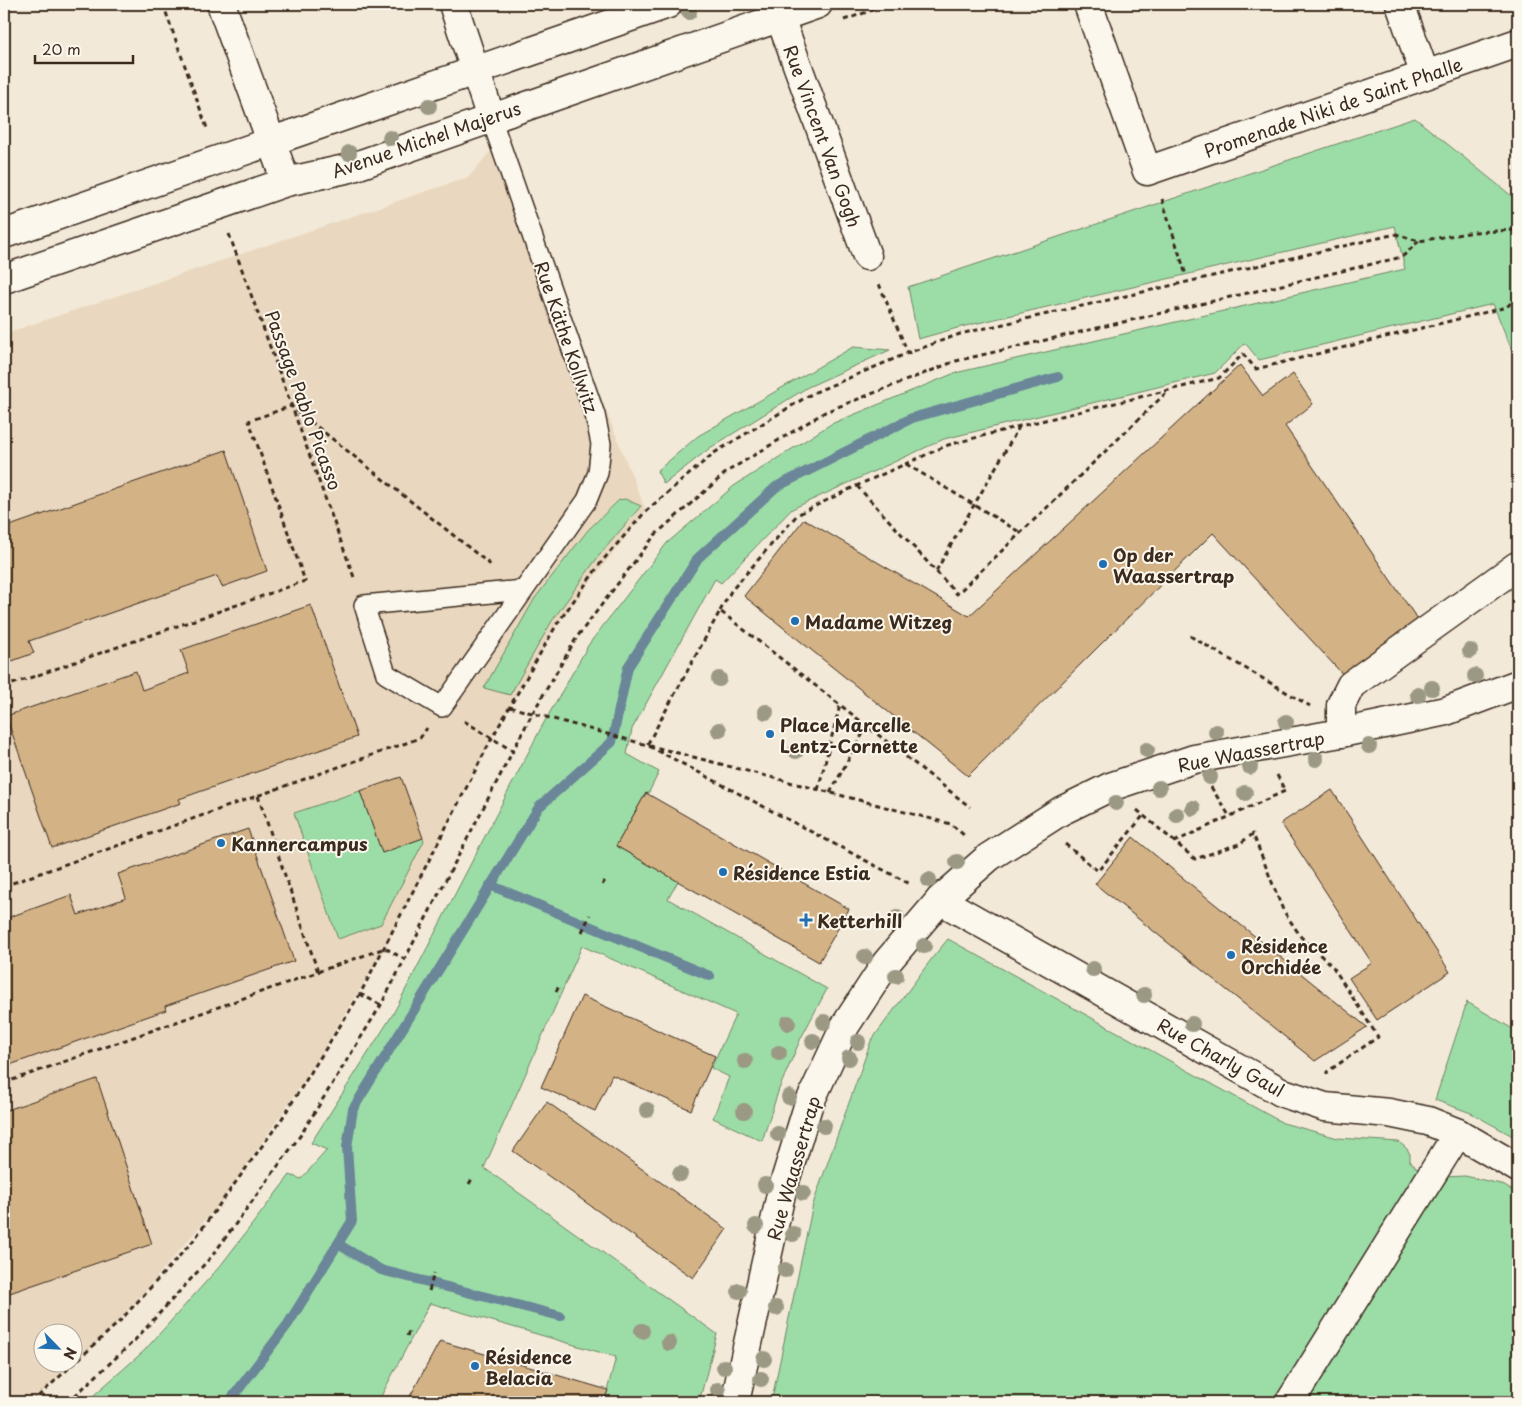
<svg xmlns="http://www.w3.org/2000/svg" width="1522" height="1406" font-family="'Playpen Sans',sans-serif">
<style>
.built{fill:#e9d8bf;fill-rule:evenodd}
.green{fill:#9cdda7;stroke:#6c8462}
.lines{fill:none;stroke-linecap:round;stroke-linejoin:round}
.stream{stroke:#6a8698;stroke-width:10}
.building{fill:#d3b286;stroke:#3b2a1e}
.lane-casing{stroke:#3b2a1e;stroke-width:22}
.street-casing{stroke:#3b2a1e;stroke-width:31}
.path{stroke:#3b2a1e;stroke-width:3;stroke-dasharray:5 4;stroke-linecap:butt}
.lane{stroke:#fbf7ec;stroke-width:19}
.street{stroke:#fbf7ec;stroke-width:28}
.tree{fill:#9b9984}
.poi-dot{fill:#1f6fb2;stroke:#fbf7ec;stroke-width:2}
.labels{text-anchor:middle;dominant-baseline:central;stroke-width:4;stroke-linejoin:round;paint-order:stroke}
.street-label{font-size:18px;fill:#3b2a1e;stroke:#fbf7ec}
.poi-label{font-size:18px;font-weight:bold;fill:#3b2a1e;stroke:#fbf7ec;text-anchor:start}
</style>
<rect width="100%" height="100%" fill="#f3e9d8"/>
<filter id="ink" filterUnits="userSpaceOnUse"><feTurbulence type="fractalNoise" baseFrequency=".02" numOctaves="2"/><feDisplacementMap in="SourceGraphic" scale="10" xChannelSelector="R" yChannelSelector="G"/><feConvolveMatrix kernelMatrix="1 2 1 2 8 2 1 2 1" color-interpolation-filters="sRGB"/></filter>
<g filter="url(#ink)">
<path class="built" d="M 499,141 L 646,511 L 557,624 L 492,738 L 385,948 L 315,1065 L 224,1198 L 118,1323 L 32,1402 L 4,1402 L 4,334 L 469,177 ZM 42,1334 L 72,1334 L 72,1364 L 42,1364 Z"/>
<g class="green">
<path d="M 1415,118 L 1518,201 L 1518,365 L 1493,304 L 1259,360 L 1245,343 L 1215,373 L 944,439 L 792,509 L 721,583 L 715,579 L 632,729 L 627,754 L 659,772 L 648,794 L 646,793 L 616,846 L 678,881 L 668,899 L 827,989 L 801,1038 L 779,1089 L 762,1141 L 713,1118 L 729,1077 L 711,1068 L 736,1014 L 582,946 L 484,1168 L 717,1334 L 699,1402 L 604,1402 L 616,1357 L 430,1303 L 378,1402 L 86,1402 L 144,1351 L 221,1265 L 290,1175 L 301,1179 L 327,1150 L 311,1143 L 393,1014 L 541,728 L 589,644 L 667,543 L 734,486 L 831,424 L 955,373 L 1405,269 L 1395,226 L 961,327 L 918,339 L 908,287 Z"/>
<path d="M 853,347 L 890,350 L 808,387 L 710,448 L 664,484 L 657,471 L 698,436 Z"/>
<path d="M 625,499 L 641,506 L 598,557 L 552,621 L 510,695 L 484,688 L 535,598 L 588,530 L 619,500 Z"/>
<path d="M 360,791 L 382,852 L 423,838 L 424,841 L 381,924 L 338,939 L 294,813 Z"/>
<path d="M 948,939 L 1283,1123 L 1338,1138 L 1399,1142 L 1407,1149 L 1410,1154 L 1410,1161 L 1420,1172 L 1277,1402 L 777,1402 L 772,1399 L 813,1204 L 871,1041 L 933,957 Z"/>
<path d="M 1467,1002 L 1518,1032 L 1518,1139 L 1471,1113 L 1435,1100 Z"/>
<path d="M 1465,1176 L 1501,1184 L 1518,1194 L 1518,1402 L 1305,1402 L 1444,1177 Z"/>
</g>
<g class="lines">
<g class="stream">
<path d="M 490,885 L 710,976"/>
<path d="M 338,1244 L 381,1270 L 560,1316"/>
<path d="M 229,1402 L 288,1324 L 352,1221 L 347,1147 L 353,1109 L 539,807 L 612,742 L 628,667 L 698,558 L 776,487 L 912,418 L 1058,377"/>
</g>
</g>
<g class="building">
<path d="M 1240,365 L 1263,396 L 1293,374 L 1313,404 L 1285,426 L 1420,623 L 1346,678 L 1213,533 L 968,776 L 744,596 L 804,519 L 969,616 Z"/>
<path d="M 226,450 L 267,571 L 222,587 L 217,576 L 29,641 L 34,653 L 4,664 L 4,528 Z"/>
<path d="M 311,605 L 357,737 L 179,799 L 181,803 L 52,848 L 6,716 L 136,671 L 142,690 L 189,673 L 181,650 Z"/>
<path d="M 401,777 L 423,838 L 382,853 L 360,791 Z"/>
<path d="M 1332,790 L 1450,972 L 1377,1020 L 1349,978 L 1372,963 L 1281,823 Z"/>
<path d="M 646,793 L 849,909 L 819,962 L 616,846 Z"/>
<path d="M 248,829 L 294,961 L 165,1006 L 166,1010 L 4,1067 L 4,919 L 71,895 L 78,915 L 126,898 L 118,874 Z"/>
<path d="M 1133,837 L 1189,883 L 1367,1027 L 1315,1061 L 1095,884 Z"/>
<path d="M 582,996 L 715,1056 L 691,1110 L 612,1075 L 595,1111 L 541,1087 Z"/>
<path d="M 97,1079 L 152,1244 L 4,1295 L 4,1111 Z"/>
<path d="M 547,1102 L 727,1229 L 693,1278 L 513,1151 Z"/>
<path d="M 440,1341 L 608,1390 L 604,1402 L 407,1402 Z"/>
</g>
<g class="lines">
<g class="lane-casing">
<path id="lane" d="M 491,118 L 595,415 L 601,444 L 598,473 L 587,500 L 442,707 L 386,674 L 364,605 L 523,590"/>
</g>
<g class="street-casing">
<g id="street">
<path d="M 221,4 L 286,182"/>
<path d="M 453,4 L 491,118"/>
<path d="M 775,4 L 867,256"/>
<path d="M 1088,4 L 1147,171 L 1518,43"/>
<path d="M 1400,4 L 1425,75"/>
<path d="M 4,234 L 668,4"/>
<path d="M 4,279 L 286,182 L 350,168 L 818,4"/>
<path d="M 1341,733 L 1341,705 L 1351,685 L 1517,566 L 1518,568"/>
<path d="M 940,900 L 1283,1093 L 1325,1107 L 1389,1113 L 1428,1121 L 1458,1133 L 1518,1168"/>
<path d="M 735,1402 L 781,1194 L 808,1106 L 845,1026 L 887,962 L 940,900 L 989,857 L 1061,811 L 1110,787 L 1194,759 L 1341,733 L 1446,711 L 1518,684"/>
<path d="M 1290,1402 L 1458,1133"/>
</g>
</g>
<g class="path">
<path d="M 163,4 L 208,131"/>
<path d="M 844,20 L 890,4"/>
<path d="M 1162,199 L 1186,275"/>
<path d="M 229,234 L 355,580"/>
<path d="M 879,284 L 908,353"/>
<path d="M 906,464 L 1021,533"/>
<path d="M 857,486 L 957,594 L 1169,390"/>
<path d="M 936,571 L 1019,427"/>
<path d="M 720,611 L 731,591 L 797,515 L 856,486 L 948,445 L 1020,426 L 1219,378 L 1243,354 L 1256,369 L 1507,307 L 1518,295"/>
<path d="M 1190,636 L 1310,706"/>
<path d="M 4,687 L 305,581 L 249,421 L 291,406 L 492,566"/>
<path d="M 510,707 L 647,745 L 951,824 L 966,837"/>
<path d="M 464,721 L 513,751"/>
<path d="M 867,726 L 720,611 L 647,745 L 912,885"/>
<path d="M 1211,787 L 1230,817"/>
<path d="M 818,790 L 840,705"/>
<path d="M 830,793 L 867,726 L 970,807"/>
<path d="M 258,796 L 318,972"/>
<path d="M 1137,810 L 1195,859 L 1239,844 L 1253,834 L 1283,910 L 1301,937 L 1333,967 L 1378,1037 L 1327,1072 L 1327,1075"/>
<path d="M 1174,842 L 1285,791 L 1277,775"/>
<path d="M 1065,844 L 1098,871 L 1143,816"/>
<path d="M 602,885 L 606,879"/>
<path d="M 4,886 L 420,738 L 427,728"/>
<path d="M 582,932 L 590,915"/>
<path d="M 556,992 L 559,986"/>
<path d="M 360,994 L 381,1005"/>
<path d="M 4,1083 L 385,948 L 404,959"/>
<path d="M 469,1184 L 473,1177"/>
<path d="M 429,1291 L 434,1273"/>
<path d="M 407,1336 L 409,1331"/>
<path d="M 32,1402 L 118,1323 L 193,1241 L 281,1120 L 360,994 L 492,738 L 557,624 L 603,560 L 646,511 L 714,453 L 813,393 L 908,353 L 960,334 L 1396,234 L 1419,241 L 1474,232 L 1518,230"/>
<path d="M 68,1402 L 134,1341 L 212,1256 L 300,1136 L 381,1005 L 532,714 L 577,637 L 655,535 L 728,471 L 825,412 L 956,361 L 1402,257 L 1419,241"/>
</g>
<use href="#lane" class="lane"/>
<use href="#street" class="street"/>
</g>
<g class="tree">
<circle cx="689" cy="12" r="8"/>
<circle cx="429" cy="106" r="8"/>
<circle cx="390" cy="138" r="8"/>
<circle cx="349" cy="153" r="8"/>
<circle cx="1470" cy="651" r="8"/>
<circle cx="1475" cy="676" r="8"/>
<circle cx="719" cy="679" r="8"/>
<circle cx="1432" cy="688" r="8"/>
<circle cx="1418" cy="695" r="8"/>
<circle cx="766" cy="712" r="8"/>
<circle cx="1286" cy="722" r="8"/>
<circle cx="719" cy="730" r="8"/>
<circle cx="1216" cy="732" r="8"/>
<circle cx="1369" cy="746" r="8"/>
<circle cx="1147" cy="750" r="8"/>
<circle cx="796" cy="751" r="8"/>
<circle cx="1316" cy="759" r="8"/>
<circle cx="1250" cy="767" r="8"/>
<circle cx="1210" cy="777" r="8"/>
<circle cx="1159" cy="788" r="8"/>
<circle cx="1245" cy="793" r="8"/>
<circle cx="1116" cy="803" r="8"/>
<circle cx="1193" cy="808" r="8"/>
<circle cx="1177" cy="815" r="8"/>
<circle cx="957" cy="862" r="8"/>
<circle cx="929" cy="880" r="8"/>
<circle cx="897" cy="918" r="8"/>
<circle cx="924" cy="946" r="8"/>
<circle cx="865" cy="957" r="8"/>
<circle cx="1093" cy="969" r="8"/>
<circle cx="896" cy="976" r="8"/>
<circle cx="1144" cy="995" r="8"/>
<circle cx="824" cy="1022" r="8"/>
<circle cx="788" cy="1023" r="8"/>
<circle cx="1192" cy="1024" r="8"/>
<circle cx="813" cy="1041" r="8"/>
<circle cx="858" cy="1042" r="8"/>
<circle cx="779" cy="1053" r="8"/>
<circle cx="849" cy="1058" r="8"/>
<circle cx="745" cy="1061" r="8"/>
<circle cx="789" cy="1097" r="8"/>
<circle cx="647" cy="1110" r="8"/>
<circle cx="744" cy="1111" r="8"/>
<circle cx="824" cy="1126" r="8"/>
<circle cx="778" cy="1134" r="8"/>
<circle cx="680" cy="1174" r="8"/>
<circle cx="765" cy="1185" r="8"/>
<circle cx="803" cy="1193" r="8"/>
<circle cx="756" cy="1226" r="8"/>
<circle cx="793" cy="1234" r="8"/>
<circle cx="785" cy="1270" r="8"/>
<circle cx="739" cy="1291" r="8"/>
<circle cx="776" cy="1308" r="8"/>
<circle cx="642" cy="1331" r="8"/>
<circle cx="669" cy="1343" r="8"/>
<circle cx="764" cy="1359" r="8"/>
<circle cx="724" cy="1367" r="8"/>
<circle cx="761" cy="1379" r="8"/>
<circle cx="718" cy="1390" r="8"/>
</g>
</g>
<g class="poi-dot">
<circle cx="1103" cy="564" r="5"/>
<circle cx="795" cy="621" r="5"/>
<circle cx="770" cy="734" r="5"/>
<circle cx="221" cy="843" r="5"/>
<circle cx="723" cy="872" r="5"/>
<path d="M803.5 912.5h5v5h5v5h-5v5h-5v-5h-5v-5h5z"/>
<circle cx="1231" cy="955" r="5"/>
<circle cx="475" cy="1366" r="5"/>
</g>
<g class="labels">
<g class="street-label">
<text transform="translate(1333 107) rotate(-19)">Promenade Niki de Saint Phalle</text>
<text transform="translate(823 136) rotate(70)">Rue Vincent Van Gogh</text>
<text transform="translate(426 139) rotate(-19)">Avenue Michel Majerus</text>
<text transform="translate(567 337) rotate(71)">Rue Käthe Kollwitz</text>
<text transform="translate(304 400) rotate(70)">Passage Pablo Picasso</text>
<text transform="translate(1251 751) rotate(-11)">Rue Waassertrap</text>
<text transform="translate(1221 1057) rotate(29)">Rue Charly Gaul</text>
<text transform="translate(793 1168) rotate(-74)">Rue Waassertrap</text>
</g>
<g class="poi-label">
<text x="1113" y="554">Op der<tspan x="1113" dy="21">Waassertrap</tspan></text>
<text x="805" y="621">Madame Witzeg</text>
<text x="780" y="724">Place Marcelle<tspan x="780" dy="21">Lentz-Cornette</tspan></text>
<text x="231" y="843">Kannercampus</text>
<text x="733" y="872">Résidence Estia</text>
<text x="817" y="920">Ketterhill</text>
<text x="1241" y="945">Résidence<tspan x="1241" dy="21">Orchidée</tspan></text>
<text x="485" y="1356">Résidence<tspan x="485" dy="21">Belacia</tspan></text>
</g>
</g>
<rect width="1522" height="1406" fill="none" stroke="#fbf7ec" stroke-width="20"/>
<rect x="10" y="10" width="1502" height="1386" fill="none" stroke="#3b2a1e" stroke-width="2" filter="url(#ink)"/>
<g transform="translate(58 1348) rotate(114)"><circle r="24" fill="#fbf7ec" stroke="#aea59a"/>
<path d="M0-4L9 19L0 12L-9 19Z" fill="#1f6fb2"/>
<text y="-8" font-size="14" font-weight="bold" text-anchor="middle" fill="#3b2a1e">N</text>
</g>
<path d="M35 55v8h98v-8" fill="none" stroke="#3b2a1e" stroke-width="2.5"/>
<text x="42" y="55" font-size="15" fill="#3b2a1e" stroke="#fbf7ec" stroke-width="4" paint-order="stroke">20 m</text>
</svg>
